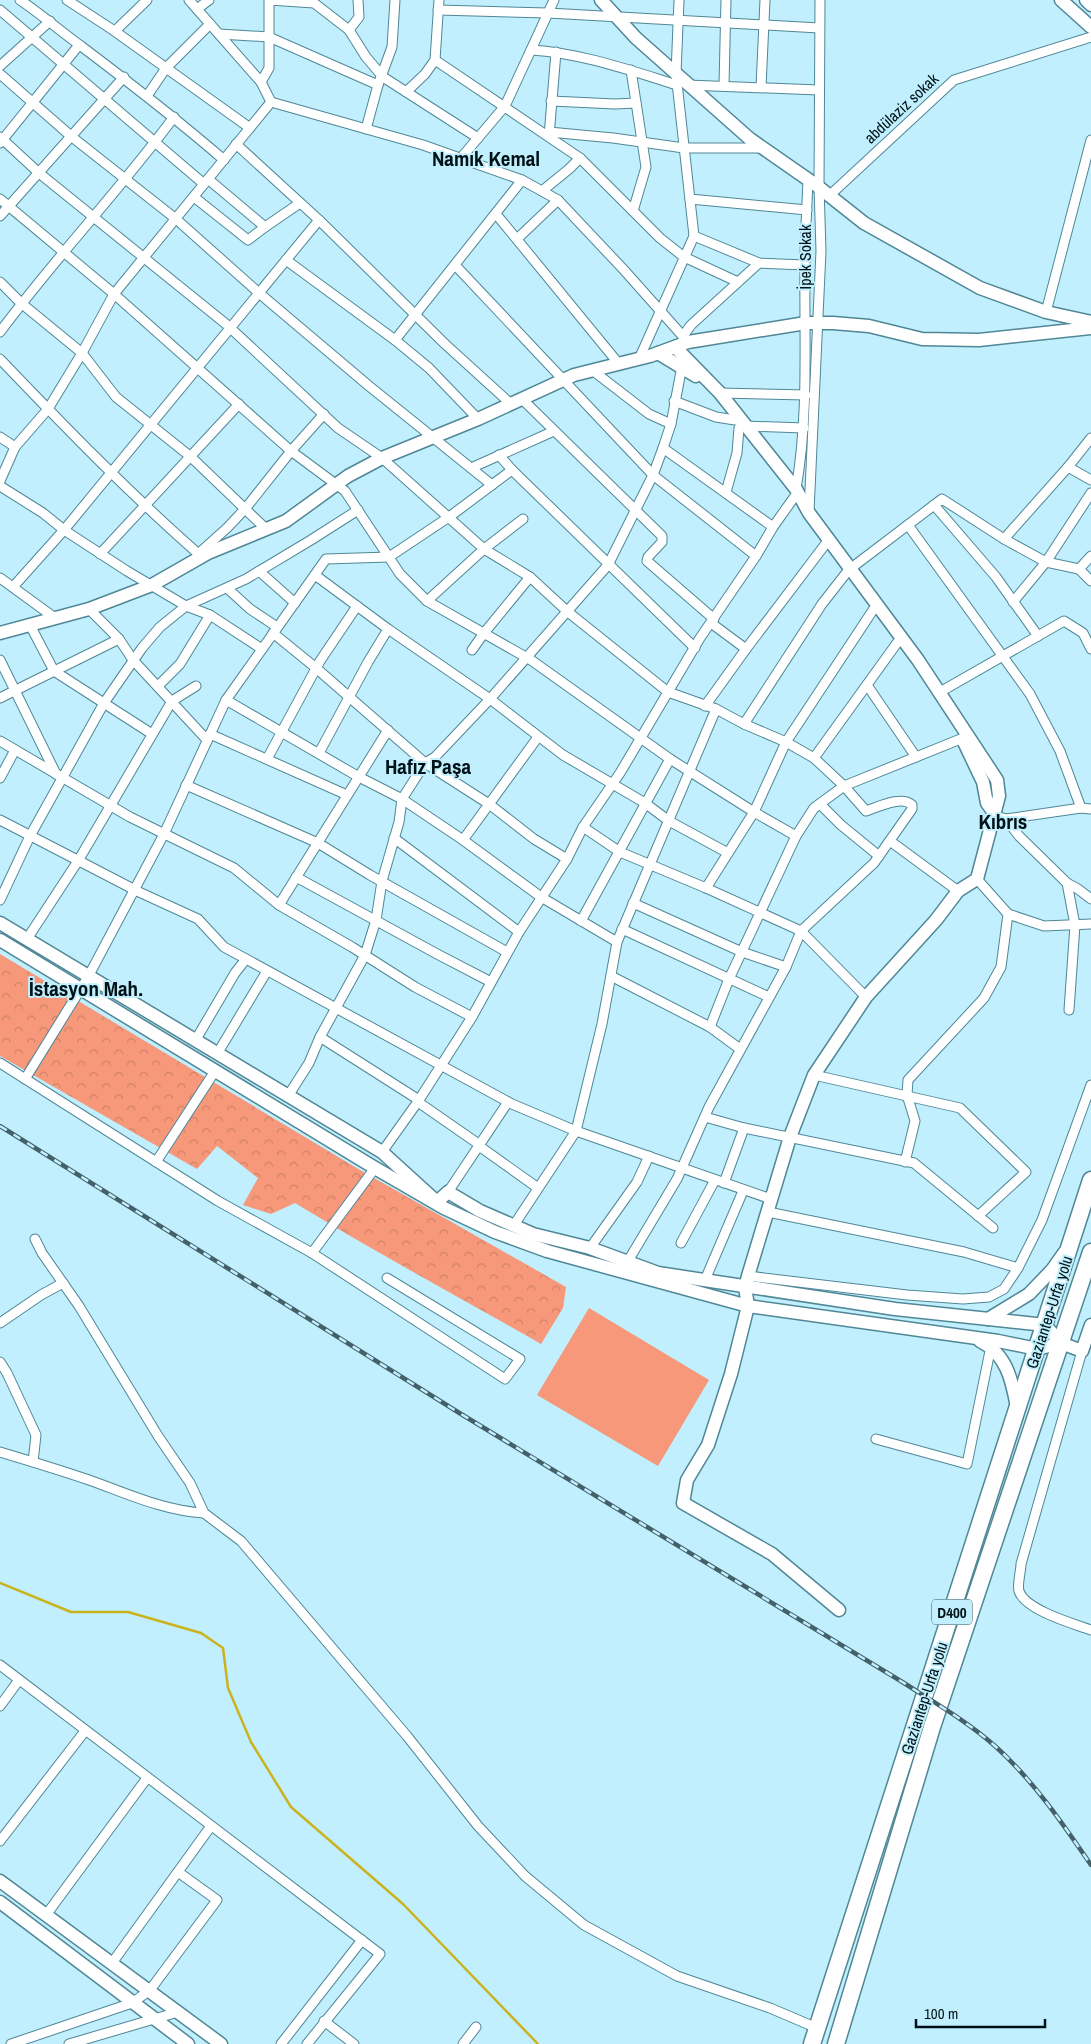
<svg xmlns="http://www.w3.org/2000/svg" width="1091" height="2044" font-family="'Archivo Narrow',sans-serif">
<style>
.green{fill:#f69879}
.forest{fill:url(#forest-crowns)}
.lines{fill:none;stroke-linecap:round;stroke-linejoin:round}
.stream{stroke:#cbb31f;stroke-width:2.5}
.street-casing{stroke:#4f8797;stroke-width:11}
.secondary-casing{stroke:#4f8797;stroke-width:15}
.highway-casing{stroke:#4f8797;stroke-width:19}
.street{stroke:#fff;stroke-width:9}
.secondary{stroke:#fff;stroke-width:12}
.highway{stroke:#fff;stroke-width:16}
.rail-casing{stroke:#446069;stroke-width:4.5}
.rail{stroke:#c1effd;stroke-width:2.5;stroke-dasharray:8;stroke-linecap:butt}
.labels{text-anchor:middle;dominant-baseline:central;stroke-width:4;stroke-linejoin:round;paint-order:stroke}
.shield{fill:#c1effd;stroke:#3a545d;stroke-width:1}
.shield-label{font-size:15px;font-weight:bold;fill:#001218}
.street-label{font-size:16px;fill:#001218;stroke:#c1effd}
.district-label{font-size:21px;font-weight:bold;fill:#001218;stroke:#c1effd}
</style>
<defs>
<pattern id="forest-crowns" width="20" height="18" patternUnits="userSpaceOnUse" patternTransform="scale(1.25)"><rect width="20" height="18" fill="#f69879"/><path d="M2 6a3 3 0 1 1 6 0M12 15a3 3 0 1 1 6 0" fill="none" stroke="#d18268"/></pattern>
</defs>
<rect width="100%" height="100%" fill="#c1effd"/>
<path class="green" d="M 589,1308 L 709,1380 L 658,1466 L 537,1395 Z"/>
<path class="forest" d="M 0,954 L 360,1170 L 566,1287 L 563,1308 L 541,1344 C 459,1297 375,1252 295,1203 L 271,1214 L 243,1205 L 258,1178 L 217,1146 L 197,1169 L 0,1056 Z"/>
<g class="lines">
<path class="stream" d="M 0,1583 L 71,1612 L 128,1612 L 201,1633 L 223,1648 L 228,1688 L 251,1742 L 291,1807 L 403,1904 L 538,2044"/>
<g class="street-casing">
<g id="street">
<path d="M 20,0 C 41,14 60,31 81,46 C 130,83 178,120 224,160"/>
<path d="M 67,0 L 113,30 L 250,128"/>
<path d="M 189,0 L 261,82 L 271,102 L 423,145 L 522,180 L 558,200 L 624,270 L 688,342"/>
<path d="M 197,9 L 209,0"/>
<path d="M 0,10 L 204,184"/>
<path d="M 438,10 L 548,13 L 819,28"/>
<path d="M 349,30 L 359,17 L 358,0"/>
<path d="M 115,31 L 147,0"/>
<path d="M 219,34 L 269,37 L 378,85"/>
<path d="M 531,50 C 581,53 629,70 677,85"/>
<path d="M 435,60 L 580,158 L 660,238 L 684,257 L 738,282"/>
<path d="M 0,66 L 50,21"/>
<path d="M 631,70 L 646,167 L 633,211"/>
<path d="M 0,74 L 72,137 L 176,219 L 259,293 L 369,386 L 492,485"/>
<path d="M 261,82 L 269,68 L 269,0 L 314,3 L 349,30 L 366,57 L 383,77 L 478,138"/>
<path d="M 687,85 L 819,90"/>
<path d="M 724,85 L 726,0"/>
<path d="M 761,87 L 765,0"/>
<path d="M 406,92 L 425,74 L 435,60 L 439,0"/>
<path d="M 147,96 L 166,68 L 210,24"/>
<path d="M 551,101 L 615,104 L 636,103"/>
<path d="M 366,129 L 378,85 L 392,47 L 395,0"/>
<path d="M 549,132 L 613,138 L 684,148 L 763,148"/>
<path d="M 549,136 L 556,52"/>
<path d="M 0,137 L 39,173 L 226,324 L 338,428 L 382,458 L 484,549 L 530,577 L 568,612 L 668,692 L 716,709 L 744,724 L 786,742 L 814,758 L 844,786 L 866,811 C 878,807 902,795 912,805 L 912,809 L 874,863 L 801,931 L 786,967 L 709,1107 L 677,1179 L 628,1261"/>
<path d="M 0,143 L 79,45"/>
<path d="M 236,144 L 319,220 L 445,344 L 511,404"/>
<path d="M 461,158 L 505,106 L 554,0"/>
<path d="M 208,179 L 265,227 L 300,203"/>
<path d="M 542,191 L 569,169 L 580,158"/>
<path d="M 829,196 L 954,80 L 1091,37"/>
<path d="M 194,197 L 248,240 L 265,227"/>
<path d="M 0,199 L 114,294 L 291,451 L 345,491 L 400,574 L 427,601 L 531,660 L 670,759 L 754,812 L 796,836"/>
<path d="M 690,199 L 807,210"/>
<path d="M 496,214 L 619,364"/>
<path d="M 0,216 L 124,77"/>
<path d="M 694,236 L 759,263 L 805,265"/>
<path d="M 517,239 L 558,200"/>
<path d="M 286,260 L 395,340 L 429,368 L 478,419"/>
<path d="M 455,265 L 653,475 L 756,556"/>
<path d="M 0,282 L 21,303 L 82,353 L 116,397 L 191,457 L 266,529"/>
<path d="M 1046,312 L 1091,140"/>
<path d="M 0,332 C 55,258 119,191 174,117"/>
<path d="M 683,336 L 691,325 L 759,263"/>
<path d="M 395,340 L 522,180"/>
<path d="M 0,359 C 65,427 131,495 202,557"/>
<path d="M 639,359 L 694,236 L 676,74 L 679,0"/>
<path d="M 592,370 L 649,414 L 671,424"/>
<path d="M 720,393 L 806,395"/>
<path d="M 522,399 L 662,536 L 662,542 L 648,557 L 647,561 L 714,619"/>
<path d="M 674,401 L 716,417 L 735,420"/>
<path d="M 745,426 L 804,428"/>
<path d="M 0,437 L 15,447"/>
<path d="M 663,448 L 773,527"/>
<path d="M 499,455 L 512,470 L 695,648"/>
<path d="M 1068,467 L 1091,480"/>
<path d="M 471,468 L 554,431"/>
<path d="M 0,481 L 15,447 L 48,409 L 82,353 L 114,294 L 271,102"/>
<path d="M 0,486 L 43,513 L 64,530 L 127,571 L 186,606 L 210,615 L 262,649"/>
<path d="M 796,489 C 809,414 804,339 805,264 C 805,236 807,208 808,179"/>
<path d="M 726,492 L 737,453 L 739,428"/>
<path d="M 934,505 L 996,577 L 1038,636"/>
<path d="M 809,512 L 821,251 L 819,187 L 820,0"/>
<path d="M 908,525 L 1030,694 L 1060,751 L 1081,808"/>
<path d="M 1004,539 L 1068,467 L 1091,438"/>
<path d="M 100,554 L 239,404"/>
<path d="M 198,554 L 227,528 L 245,509 L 291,451 L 324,414"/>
<path d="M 850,569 L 942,499 L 1004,539 L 1046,562 L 1079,569 L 1091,581"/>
<path d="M 1079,569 L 1091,556"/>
<path d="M 259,571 L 295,603"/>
<path d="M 315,575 L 388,629 L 490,699 L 563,755 L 645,803 L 669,821 L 728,853"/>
<path d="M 0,578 L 55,618"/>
<path d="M 13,587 L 64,530 L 319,220"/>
<path d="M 227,588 L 250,609 L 277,627"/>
<path d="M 427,601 L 484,549 L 523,519"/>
<path d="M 1013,602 L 1046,562 L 1091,493"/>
<path d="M 89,609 L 119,639 L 133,660 L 207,740"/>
<path d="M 711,623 L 746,649"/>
<path d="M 30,625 L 54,671 L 152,734"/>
<path d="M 273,633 L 316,668 L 425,763 L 489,804 L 534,839 L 567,859"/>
<path d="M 472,650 L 484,633 L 530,577"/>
<path d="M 0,660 L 56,774"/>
<path d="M 867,685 L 916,757"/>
<path d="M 158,686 L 180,664 L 210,615"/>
<path d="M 940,692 L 1064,621 L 1083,633 L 1091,649"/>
<path d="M 0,698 L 119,639"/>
<path d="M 226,700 L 359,777 L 402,799 L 463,840 L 541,897 L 617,942"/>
<path d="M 705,706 L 746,649 L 827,542"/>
<path d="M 744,724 L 822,604 L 847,572"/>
<path d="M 210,734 L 347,795"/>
<path d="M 0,741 L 130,817 L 234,868 L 279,905 L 352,947 L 415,987 L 472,1017"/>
<path d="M 319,753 L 368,662 L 388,629"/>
<path d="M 814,758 L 897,643"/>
<path d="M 267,759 L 320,661 L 357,606"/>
<path d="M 0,778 L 15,750"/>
<path d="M 186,785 L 318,843 L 370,875 L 507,952"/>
<path d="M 820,804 L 841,825 L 879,856"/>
<path d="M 993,815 L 1006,819 L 1019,836 L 1067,883 L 1078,889 L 1091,899"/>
<path d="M 1006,819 L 1081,808 L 1091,809"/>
<path d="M 0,820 L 139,892 L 198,919 L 224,947 L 512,1104 L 576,1131 L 771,1199"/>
<path d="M 583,827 L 620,852 L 706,888 L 801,931 L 866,997"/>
<path d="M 394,838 L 519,932"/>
<path d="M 463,840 L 538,737"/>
<path d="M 890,841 L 958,891"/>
<path d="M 296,877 L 439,955 L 491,982"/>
<path d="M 1067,883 L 1075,925 L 1069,1010"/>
<path d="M 706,888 L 754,812 L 786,742 L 873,610"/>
<path d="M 0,900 L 30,836 L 104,703 L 142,648 L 160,627 L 186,606 L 246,579 L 311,540 L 358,510"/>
<path d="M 633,903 L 742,952 L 786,967"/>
<path d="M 279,905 L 388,730"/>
<path d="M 1008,914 L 1044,926 L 1091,924"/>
<path d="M 581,921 L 670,759"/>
<path d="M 622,929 L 769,997"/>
<path d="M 27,939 L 78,861 L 172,701 L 196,686"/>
<path d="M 611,976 L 710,1027 L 740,1049"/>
<path d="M 710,1027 L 729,979 L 796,836 L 814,808 L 844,786 L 963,738"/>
<path d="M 320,1037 L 419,1100"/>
<path d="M 195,1041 L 235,973 L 246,959"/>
<path d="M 217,1054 L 267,971"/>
<path d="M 0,1063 L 218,1201 L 312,1253 L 505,1379 L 520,1359 L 387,1278"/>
<path d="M 814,1075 L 960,1108 L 1026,1172 L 978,1216"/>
<path d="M 25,1079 L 88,977 L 164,834 L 226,700 L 326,559 L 389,557 L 449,517 L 512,470"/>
<path d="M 288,1096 L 309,1063 L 320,1037 L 365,955 L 376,920 L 382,881 L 399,822 L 402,799 L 425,763 L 435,757 L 490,699 L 608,565 L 653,475 L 663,448 L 671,424 L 682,366"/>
<path d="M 418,1102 L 480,1145"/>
<path d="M 705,1117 L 744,1128 L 914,1163 L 993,1228"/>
<path d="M 479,1146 L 538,1188"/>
<path d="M 382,1152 L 419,1100 L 472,1017 L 519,932 L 567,859 L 583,827 L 620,773 L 700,638 L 756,556 L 773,527 L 795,496"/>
<path d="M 156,1162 L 215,1071"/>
<path d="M 905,1162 L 915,1121 L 907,1095 L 908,1080 L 984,998 L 1001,967 L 1008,914 L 977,879"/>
<path d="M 724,1183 L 744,1128"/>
<path d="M 448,1192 L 508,1102"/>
<path d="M 768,1212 L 964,1252 L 1018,1268"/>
<path d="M 514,1225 L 576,1131 L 602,1024 L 617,942 L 716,709"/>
<path d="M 35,1239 L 42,1253 L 79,1306 L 158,1436 L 190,1483 L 204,1513 L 241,1541 L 407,1736 L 478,1826 L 525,1876 L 584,1925 L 677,1976 L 770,2008 L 817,2028"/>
<path d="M 681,1243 L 715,1180"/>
<path d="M 590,1248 L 637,1182 L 649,1156"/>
<path d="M 312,1253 L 375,1168"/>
<path d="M 748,1276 L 907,1295 L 963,1299 L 989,1297 L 1004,1289 L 1018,1268 L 1042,1220 L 1091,1085"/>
<path d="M 705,1280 L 743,1191"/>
<path d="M 0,1323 L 41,1295 L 63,1283"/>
<path d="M 1082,1351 L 1021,1564 C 1021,1571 1017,1584 1019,1591 C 1025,1610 1074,1624 1091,1630"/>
<path d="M 0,1362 L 7,1373 L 36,1435 L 33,1462"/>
<path d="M 876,1439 L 967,1464 L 991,1346"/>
<path d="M 0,1452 C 30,1461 60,1470 89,1480 C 126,1493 164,1511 204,1513"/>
<path d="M 0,1665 L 380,1954 L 307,2044"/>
<path d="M 0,1706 L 19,1680"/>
<path d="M 0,1841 L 85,1731"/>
<path d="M 46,1915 L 147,1778"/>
<path d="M 112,1963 L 211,1826"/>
<path d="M 324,2021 L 354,2044"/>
<path d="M 11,2044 L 132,2003 L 150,1990 L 217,1900 L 178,1872"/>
<path d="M 69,2044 L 178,2012"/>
<path d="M 281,2044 L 362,1940"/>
<path d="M 463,2044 L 476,2027"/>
</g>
</g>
<g class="secondary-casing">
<g id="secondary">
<path d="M 601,0 L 636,38 L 750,139 L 816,185 L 864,223 L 980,288 L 1046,312 L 1091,322"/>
<path d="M 1061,0 L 1091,27"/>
<path d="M 1086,0 L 1091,5"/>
<path d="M 675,347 L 720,393 L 796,489 L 809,513 L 918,660 L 997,780 L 999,796 L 977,879 L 958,891 L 936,920 L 866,997 L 814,1075 L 790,1137 L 748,1276 L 745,1287 L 748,1306 L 731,1374 L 708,1445 L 687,1480 L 683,1503 L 772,1554 L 839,1610"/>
<path d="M 658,353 L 696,376"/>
<path d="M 0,633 L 89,609 L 152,585 L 208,553 L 286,521 L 348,476 L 382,458 L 478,419 L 574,375 L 650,356 L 688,342 L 806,323 L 833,323 L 869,326 L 922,339 L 979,340 L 1091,328"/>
<path d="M 963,740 L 983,782 L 987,803 L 994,813"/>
<path d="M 0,923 L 382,1152 L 437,1202 L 448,1192 L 480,1211 L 533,1234 L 590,1248 L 658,1273 L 895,1309 L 1045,1325 L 1061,1343 L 1082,1351 L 1091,1325"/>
<path d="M 0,940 L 375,1168 L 444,1208 L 495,1232 L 547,1251 L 748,1306 L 998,1341 L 1037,1349 L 1061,1343"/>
<path d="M 988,1319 L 1029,1294 L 1052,1270 L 1064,1253"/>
<path d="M 980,1341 C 1007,1354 1012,1381 1017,1407"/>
<path d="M 0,1881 L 221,2044"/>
<path d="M 0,1902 L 188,2044"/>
</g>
</g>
<g class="highway-casing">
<g id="highway">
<path d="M 812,2044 L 1091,1180"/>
<path d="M 836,2044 L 932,1727 L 1091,1252"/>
</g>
</g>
<use href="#street" class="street"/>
<use href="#secondary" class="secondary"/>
<use href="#highway" class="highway"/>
<g class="rail-casing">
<path id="rail" d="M 0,1126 L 461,1414 L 904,1683 C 935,1703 968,1722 995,1746 C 1033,1780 1063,1824 1091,1865"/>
</g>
<use href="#rail" class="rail"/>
</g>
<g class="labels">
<rect class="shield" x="932" y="1599.5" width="40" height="25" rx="4"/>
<g class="shield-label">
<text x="952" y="1612">D400</text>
</g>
<g class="street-label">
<text transform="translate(901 108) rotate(-43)">abdülaziz sokak</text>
<text transform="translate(805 257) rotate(-90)">İpek Sokak</text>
<text transform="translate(1049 1312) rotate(-72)">Gaziantep-Urfa yolu</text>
<text transform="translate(924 1698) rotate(-72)">Gaziantep-Urfa yolu</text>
</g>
<g class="district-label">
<text x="486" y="158">Namık Kemal</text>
<text x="428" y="766">Hafız Paşa</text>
<text x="1003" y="821">Kıbrıs</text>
<text x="86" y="988">İstasyon Mah.</text>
</g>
</g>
<path d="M916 2019v8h129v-8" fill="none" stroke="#001218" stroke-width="2.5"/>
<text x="924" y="2019" font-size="15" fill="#001218" stroke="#c1effd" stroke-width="4" paint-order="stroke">100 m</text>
</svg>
